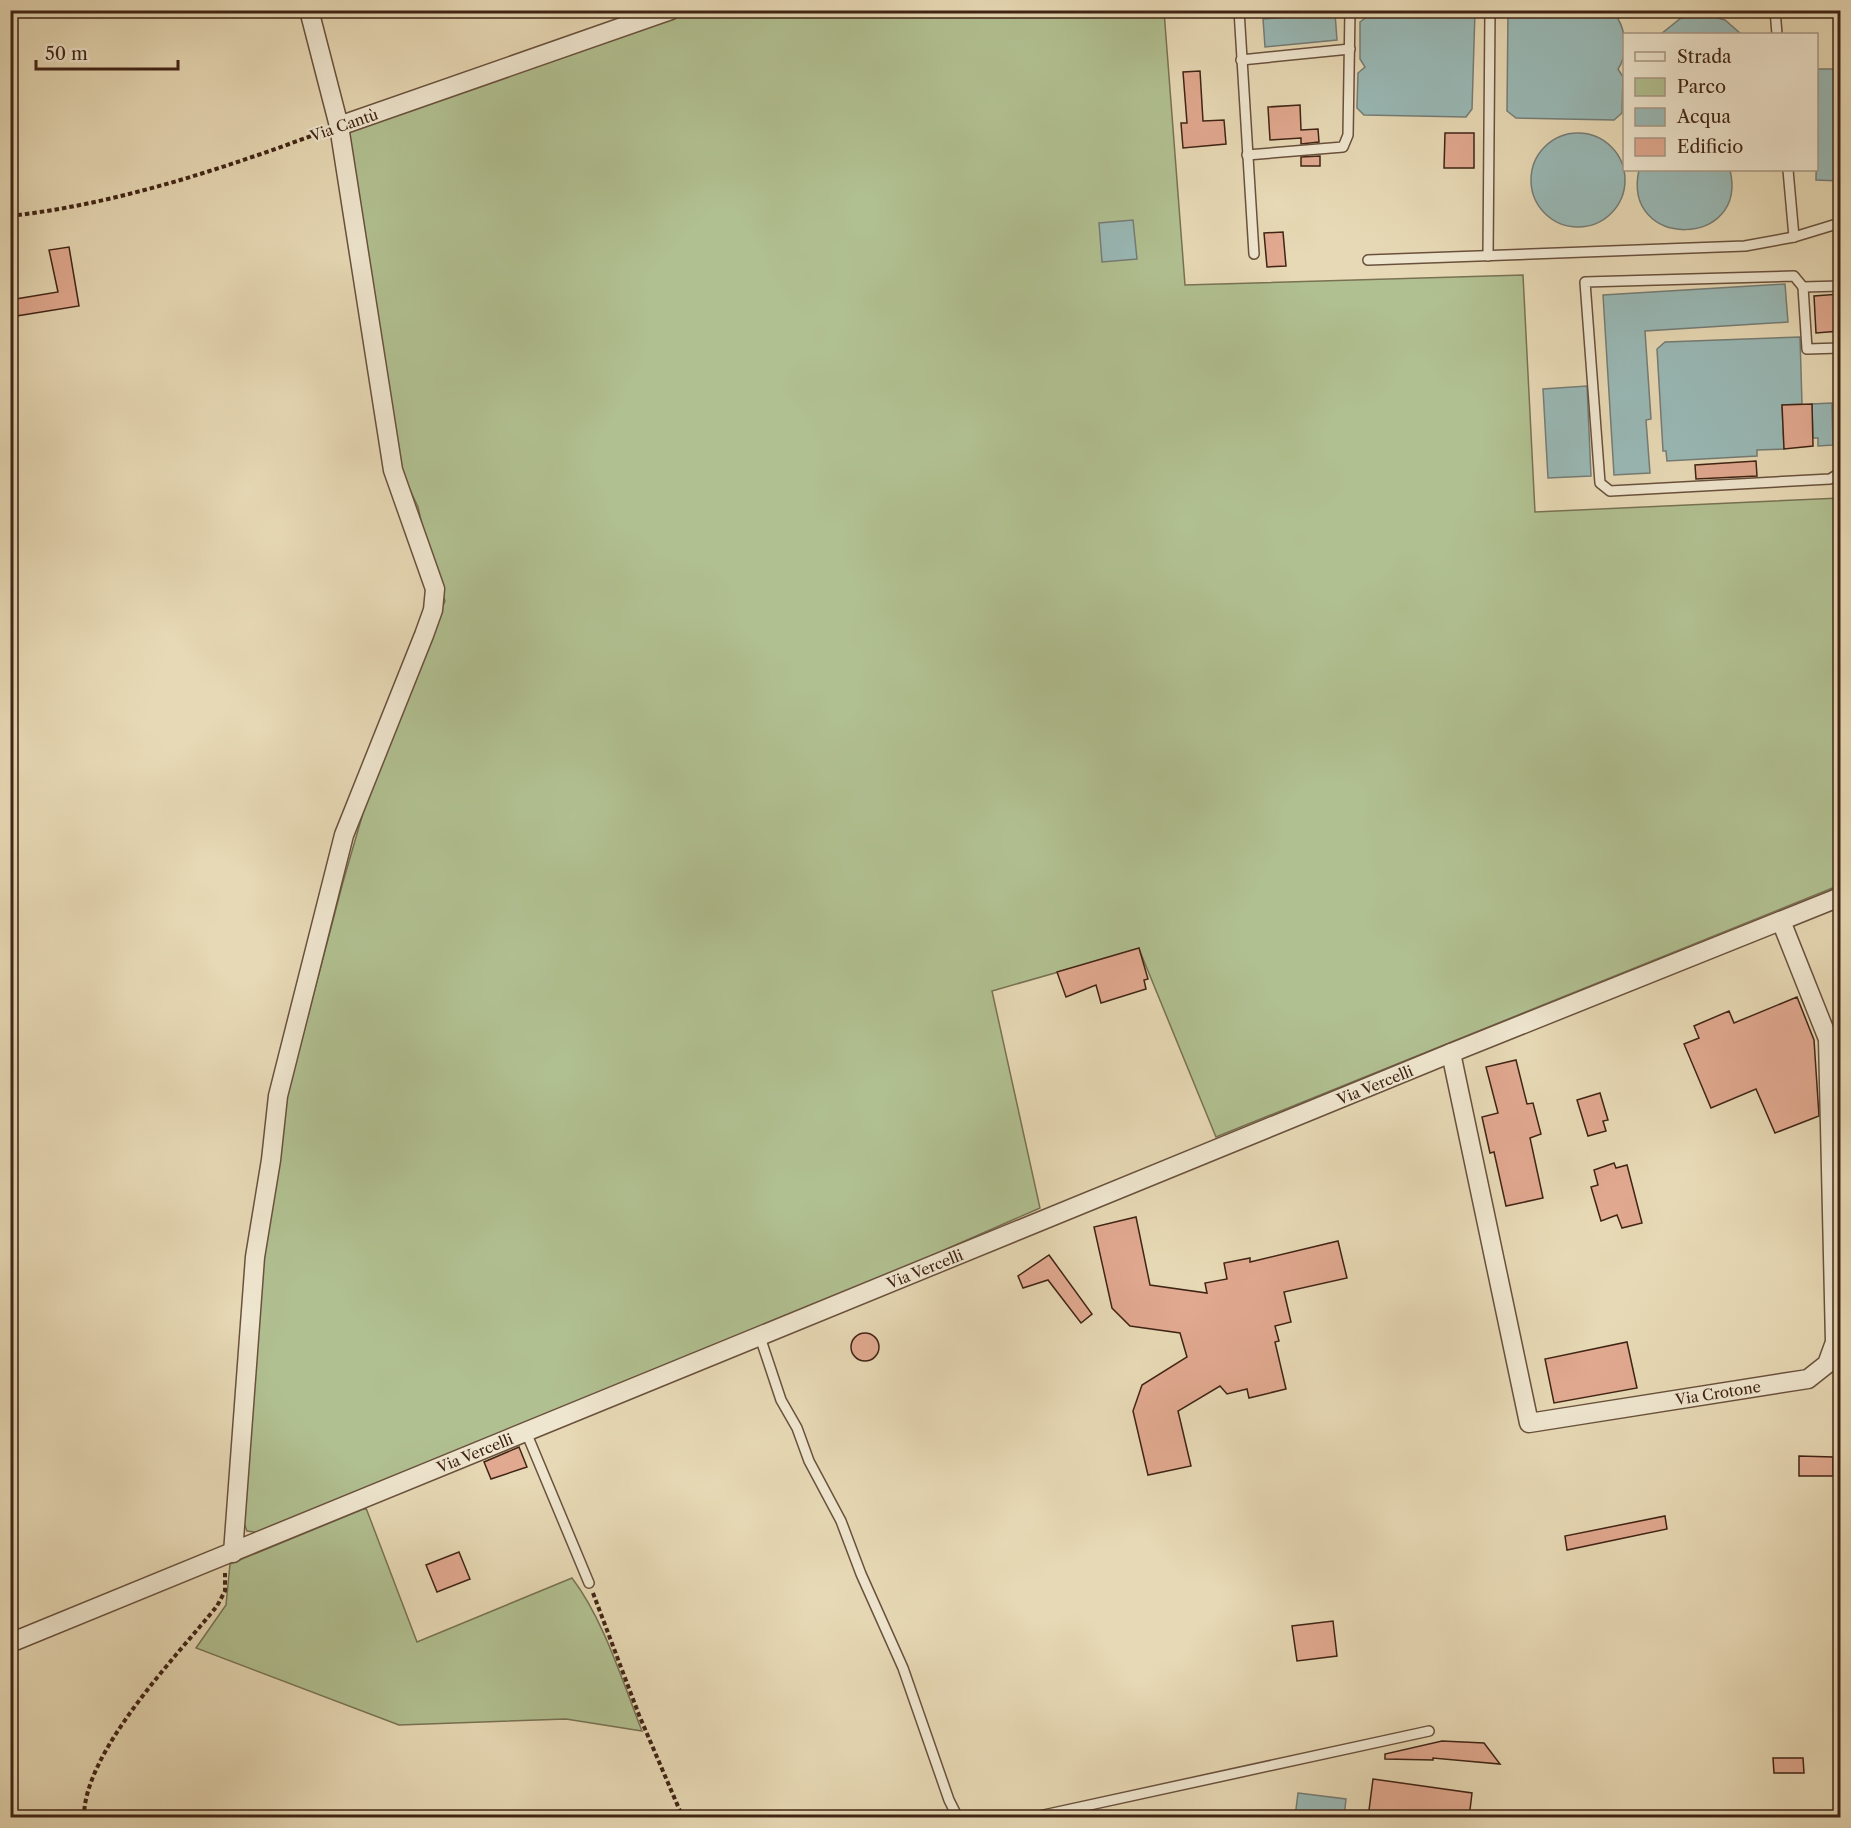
<svg xmlns="http://www.w3.org/2000/svg" width="1851" height="1828" font-family="'Libre Caslon Text',serif">
<style>
.green{fill:#b1c091;stroke:#787253;stroke-width:1.5}
.water{fill:#99b9b6;stroke:#757d76;stroke-width:1.5}
.building{fill:#e1a990;stroke:#402415;stroke-width:1.5}
.lines{fill:none;stroke-linecap:round;stroke-linejoin:round}
.service-casing{stroke:#6a513d;stroke-width:12}
.minor-casing{stroke:#6a513d;stroke-width:21}
.path{stroke:#402415;stroke-width:4;stroke-dasharray:4.5 3;stroke-linecap:butt}
.service{stroke:#efe6cf;stroke-width:9}
.minor{stroke:#efe6cf;stroke-width:18}
.labels{text-anchor:middle;dominant-baseline:central;stroke-width:4.5;stroke-linejoin:round;paint-order:stroke}
.street-label{font-size:15px;fill:#402415;stroke:#efe6cf}
</style>
<rect width="100%" height="100%" fill="#e7d9b5"/>
<filter id="stains"><feTurbulence type="fractalNoise" baseFrequency=".00333" numOctaves="4"/><feColorMatrix values="0 0 0 0 .2 0 0 0 0 .09 0 0 0 0 .02 0 0 0 .5 -.17"/></filter>
<radialGradient id="worn" r=".72"><stop offset=".6" stop-color="#630" stop-opacity="0"/><stop offset="1" stop-color="#630" stop-opacity=".3"/></radialGradient>
<g class="green">
<path d="M 688,11 L 1164,11 L 1185,285 L 1523,275 L 1535,512 L 1840,498 L 1840,885 L 1216,1137 L 1139,949 L 992,991 L 1040,1208 L 910,1265 L 261,1533 L 247,1531 L 242,1518 L 261,1258 L 286,1099 L 343,882 L 372,782 L 445,601 L 425,538 L 418,507 L 404,477 L 376,334 L 347,143 L 351,130 Z"/>
<path d="M 366,1508 L 417,1642 L 572,1578 C 603,1618 623,1683 642,1731 L 566,1719 L 399,1725 L 196,1648 L 226,1605 L 230,1564 Z"/>
</g>
<g class="water">
<path d="M 1360,11 L 1475,11 L 1472,109 L 1466,117 L 1364,115 L 1357,108 L 1358,73 L 1365,67 L 1360,59 L 1360,22 L 1365,18 Z"/>
<path d="M 1508,11 L 1623,11 L 1618,19 C 1626,31 1627,57 1618,69 L 1623,77 L 1622,113 L 1614,120 L 1516,118 L 1507,111 Z"/>
<path d="M 1335,13 L 1337,40 L 1265,47 L 1263,19 Z"/>
<path d="M 1703,14 L 1725,20 L 1741,34 L 1661,34 L 1681,18 Z"/>
<path d="M 1818,69 L 1840,69 L 1840,181 L 1816,180 Z"/>
<circle cx="1578" cy="180" r="47"/>
<path d="M 1639,170 L 1730,170 C 1749,249 1621,250 1639,170 Z"/>
<path d="M 1133,220 L 1137,259 L 1102,262 L 1099,223 Z"/>
<path d="M 1785,284 L 1788,322 L 1645,331 L 1651,419 L 1646,420 L 1650,473 L 1614,475 L 1603,295 Z"/>
<path d="M 1800,337 L 1802,404 L 1782,405 L 1784,449 L 1757,450 L 1757,456 L 1667,461 L 1666,451 L 1663,451 L 1657,349 L 1665,342 Z"/>
<path d="M 1587,386 L 1591,476 L 1548,478 L 1543,389 Z"/>
<path d="M 1832,403 L 1833,445 L 1818,446 L 1818,438 L 1813,438 L 1812,404 Z"/>
<path d="M 1298,1793 L 1346,1799 L 1344,1817 L 1295,1817 Z"/>
</g>
<g class="building">
<path d="M 1200,71 L 1203,121 L 1224,120 L 1226,144 L 1183,148 L 1181,123 L 1187,123 L 1183,72 Z"/>
<path d="M 1300,105 L 1301,130 L 1318,129 L 1319,142 L 1301,144 L 1301,138 L 1270,140 L 1268,107 Z"/>
<path d="M 1445,133 L 1474,133 L 1474,168 L 1444,168 Z"/>
<path d="M 1320,156 L 1320,166 L 1301,166 L 1301,157 Z"/>
<path d="M 1283,232 L 1286,266 L 1267,267 L 1264,233 Z"/>
<path d="M 69,247 L 79,306 L 10,317 L 10,300 L 58,292 L 49,250 Z"/>
<path d="M 1840,294 L 1840,331 L 1816,333 L 1814,296 Z"/>
<path d="M 1812,404 L 1813,446 L 1784,449 L 1782,405 Z"/>
<path d="M 1756,461 L 1757,476 L 1696,479 L 1695,465 Z"/>
<path d="M 1139,948 L 1148,979 L 1144,980 L 1146,989 L 1101,1003 L 1096,985 L 1066,997 L 1057,972 Z"/>
<path d="M 1797,997 L 1814,1040 L 1819,1116 L 1775,1133 L 1756,1089 L 1711,1108 L 1684,1044 L 1699,1038 L 1694,1026 L 1729,1011 L 1734,1023 Z"/>
<path d="M 1516,1060 L 1527,1104 L 1533,1103 L 1541,1134 L 1530,1138 L 1543,1198 L 1506,1206 L 1494,1152 L 1490,1153 L 1482,1117 L 1498,1113 L 1486,1067 Z"/>
<path d="M 1600,1093 L 1608,1120 L 1603,1121 L 1606,1131 L 1588,1136 L 1577,1100 Z"/>
<path d="M 1614,1163 L 1616,1168 L 1627,1165 L 1642,1223 L 1622,1228 L 1617,1215 L 1601,1221 L 1591,1187 L 1598,1185 L 1594,1170 Z"/>
<path d="M 1136,1217 L 1150,1285 L 1207,1293 L 1205,1283 L 1227,1279 L 1224,1263 L 1250,1258 L 1250,1262 L 1338,1241 L 1347,1278 L 1284,1292 L 1291,1322 L 1275,1326 L 1279,1341 L 1275,1342 L 1286,1389 L 1249,1398 L 1247,1389 L 1227,1394 L 1220,1386 L 1178,1411 L 1191,1466 L 1148,1475 L 1133,1411 L 1142,1385 L 1187,1357 L 1180,1333 L 1130,1326 L 1112,1308 L 1094,1227 Z"/>
<path d="M 1049,1255 L 1092,1314 L 1081,1323 L 1048,1280 L 1023,1288 L 1018,1276 Z"/>
<circle cx="865" cy="1347" r="14"/>
<path d="M 1627,1342 L 1637,1388 L 1554,1403 L 1545,1359 Z"/>
<path d="M 519,1447 L 527,1467 L 491,1479 L 484,1462 Z"/>
<path d="M 1799,1456 L 1833,1457 L 1833,1476 L 1799,1476 Z"/>
<path d="M 1665,1516 L 1667,1529 L 1567,1550 L 1565,1536 Z"/>
<path d="M 459,1552 L 470,1579 L 437,1592 L 426,1565 Z"/>
<path d="M 1333,1621 L 1337,1656 L 1297,1661 L 1292,1626 Z"/>
<path d="M 1442,1741 L 1484,1743 L 1500,1764 L 1433,1758 L 1433,1760 L 1385,1759 L 1385,1754 Z"/>
<path d="M 1773,1758 L 1803,1758 L 1804,1773 L 1774,1773 Z"/>
<path d="M 1373,1779 L 1472,1793 L 1469,1818 L 1368,1818 Z"/>
</g>
<g class="lines">
<g class="service-casing">
<g id="service">
<path d="M 1239,10 L 1254,254"/>
<path d="M 1775,10 L 1777,34"/>
<path d="M 1241,60 L 1350,49"/>
<path d="M 1247,155 L 1343,147 L 1348,135 L 1350,10"/>
<path d="M 1788,170 L 1794,237"/>
<path d="M 1488,256 L 1490,10"/>
<path d="M 1368,260 L 1745,246 L 1794,237 L 1840,223"/>
<path d="M 1840,286 L 1803,287 L 1794,276 L 1585,282 L 1600,483 L 1610,491 L 1830,479 L 1840,473"/>
<path d="M 1803,287 L 1807,349 L 1840,348"/>
<path d="M 760,1337 L 781,1400 L 797,1428 L 809,1461 L 841,1521 L 861,1574 L 903,1668 L 949,1800 L 958,1818"/>
<path d="M 526,1432 L 589,1583"/>
<path d="M 1030,1818 L 1429,1731"/>
</g>
</g>
<g class="minor-casing">
<g id="minor">
<path d="M 339,126 L 671,10"/>
<path d="M 1451,1053 L 1529,1423 L 1808,1379 L 1827,1364 L 1835,1342 L 1828,1039 L 1781,921"/>
<path d="M 233,1553 L 255,1257 L 271,1160 L 278,1096 L 344,835 L 424,635 L 433,610 L 435,589 L 393,470 L 339,126 L 309,10"/>
<path d="M 10,1643 L 1451,1053 L 1840,897"/>
</g>
</g>
<g class="path">
<path d="M 10,216 C 117,204 222,169 322,132"/>
<path d="M 593,1593 L 639,1715 L 683,1818"/>
<path d="M 84,1818 C 83,1752 177,1656 217,1606 L 225,1591 L 225,1573"/>
</g>
<use href="#service" class="service"/>
<use href="#minor" class="minor"/>
</g>
<g class="labels">
<g class="street-label">
<text transform="translate(344 125) rotate(-19)">Via Cantù</text>
<text transform="translate(1375 1085) rotate(-22)">Via Vercelli</text>
<text transform="translate(925 1269) rotate(-22)">Via Vercelli</text>
<text transform="translate(1718 1393) rotate(-9)">Via Crotone</text>
<text transform="translate(475 1453) rotate(-22)">Via Vercelli</text>
</g>
</g>
<rect width="1851" height="1828" fill="none" stroke="#e7d9b5" stroke-width="36"/>
<rect x="12" y="12" width="1827" height="1804" fill="none" stroke="#402415" stroke-width="3"/>
<rect x="18" y="18" width="1815" height="1792" fill="none" stroke="#402415" stroke-width="1.5"/>
<rect x="1623" y="33" width="195" height="138" fill="#efe6cf" stroke="#a99885" stroke-width="1.5"/>
<rect x="1635" y="52" width="30" height="9" fill="#efe6cf" stroke="#a99885" stroke-width="1.5"/>
<text x="1677" y="63" font-size="18" fill="#402415">Strada</text>
<rect x="1635" y="78" width="30" height="18" fill="#b1c091" stroke="#a99885" stroke-width="1.5"/>
<text x="1677" y="93" font-size="18" fill="#402415">Parco</text>
<rect x="1635" y="108" width="30" height="18" fill="#99b9b6" stroke="#a99885" stroke-width="1.5"/>
<text x="1677" y="123" font-size="18" fill="#402415">Acqua</text>
<rect x="1635" y="138" width="30" height="18" fill="#e1a990" stroke="#a99885" stroke-width="1.5"/>
<text x="1677" y="153" font-size="18" fill="#402415">Edificio</text>
<path d="M36 60v9h142v-9" fill="none" stroke="#402415" stroke-width="3"/>
<text x="45" y="60" font-size="18" fill="#402415" stroke="#efe6cf" stroke-width="4.5" paint-order="stroke">50 m</text>
<rect width="100%" height="100%" filter="url(#stains)"/>
<rect width="100%" height="100%" fill="url(#worn)"/>
</svg>
